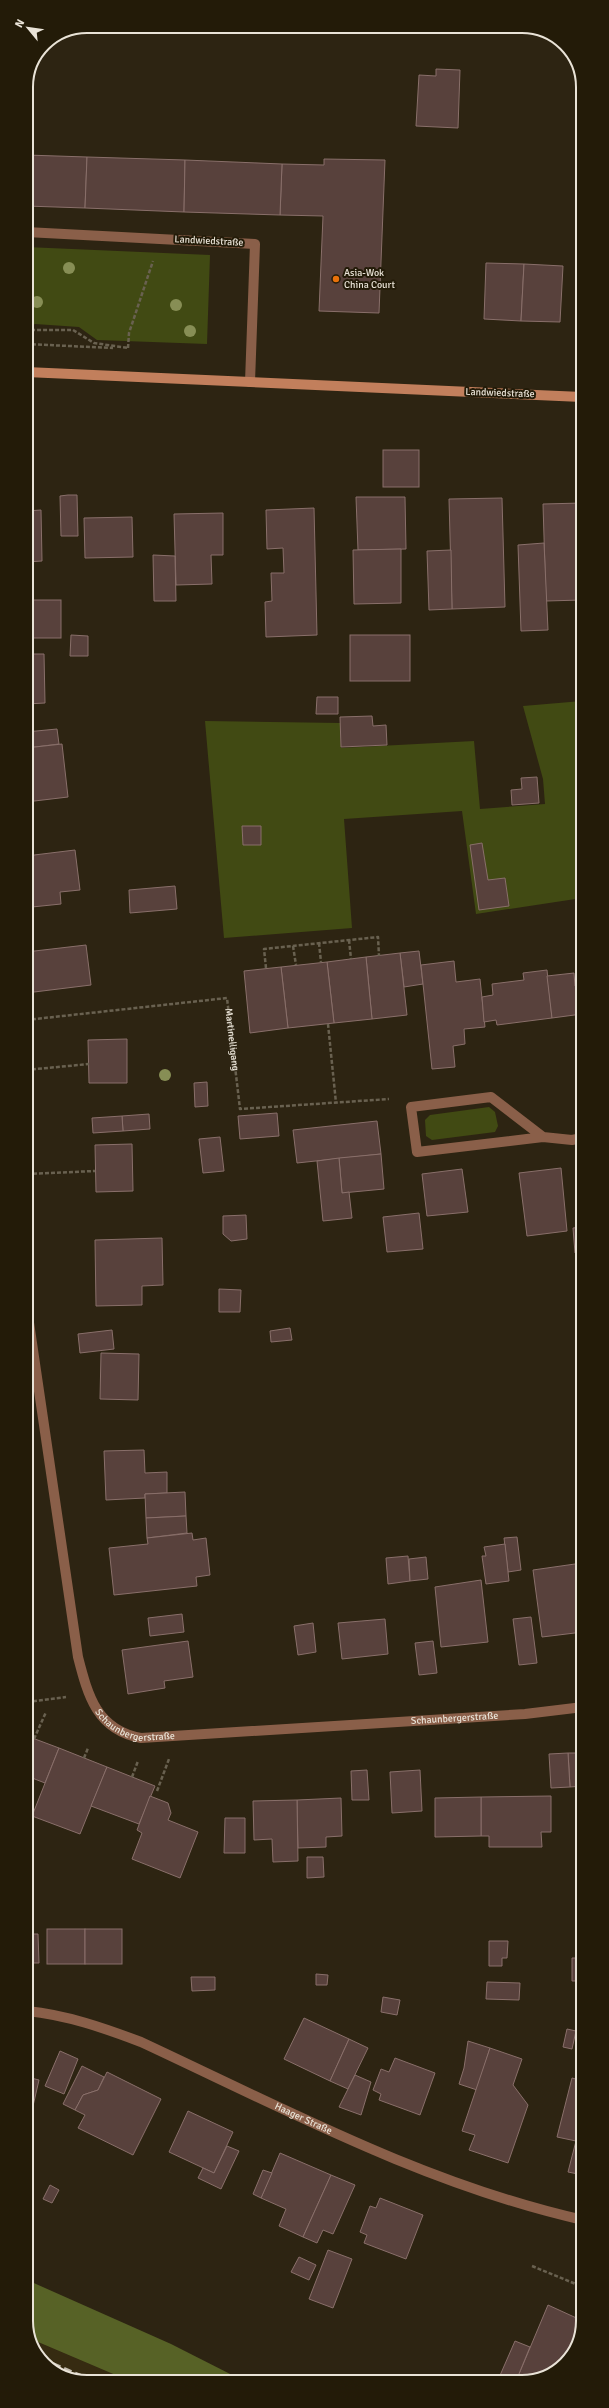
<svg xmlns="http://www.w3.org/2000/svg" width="609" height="2408" font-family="Signika,sans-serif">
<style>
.built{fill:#362b11}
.green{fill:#414a13}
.forest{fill:#576226}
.building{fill:#58413c;stroke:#896f6a}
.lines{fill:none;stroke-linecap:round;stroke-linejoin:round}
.path{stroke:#696150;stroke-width:2.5;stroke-dasharray:4 2;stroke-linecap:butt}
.street{stroke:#8a5f49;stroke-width:10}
.secondary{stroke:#c27f5c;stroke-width:10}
.rail{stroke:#c3bcaf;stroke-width:3;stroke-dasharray:8 4;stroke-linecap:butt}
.tree{fill:#878e55}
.food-dot{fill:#e8710a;stroke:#231b08;stroke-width:1.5}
.labels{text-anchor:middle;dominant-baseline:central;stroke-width:4;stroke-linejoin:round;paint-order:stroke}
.street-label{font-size:10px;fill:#e9e3d7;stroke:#231b08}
.poi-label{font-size:10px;fill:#e9e3d7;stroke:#231b08;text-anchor:start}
.rim{fill:none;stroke:#e9e3d7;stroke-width:2}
</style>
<rect width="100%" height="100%" fill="#2d2412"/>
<path class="built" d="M 31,2339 L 132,2382 L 83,2382 L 47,2367 Z"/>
<g class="green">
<path d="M 26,247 L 210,255 L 207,344 L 97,340 L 79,327 L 35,324 L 26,328 Z"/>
<path d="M 582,701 L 582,898 L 476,914 L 462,811 L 344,819 L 352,928 L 224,938 L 205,721 L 340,723 L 341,748 L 474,741 L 480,809 L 545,804 L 543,779 L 523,706 Z"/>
<path d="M 489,1107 L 495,1112 L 498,1126 L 495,1132 L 432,1140 L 426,1136 L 425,1120 L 430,1115 Z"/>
</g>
<path class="forest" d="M 27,2280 L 171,2344 L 244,2381 L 132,2382 L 31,2339 L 27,2332 Z"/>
<g class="building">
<path d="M 436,69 L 460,70 L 458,128 L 416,126 L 419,75 L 436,76 Z"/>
<path d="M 32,74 L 30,127 L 26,127 L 26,87 Z"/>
<path d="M 26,155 L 87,157 L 85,208 L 26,206 Z"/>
<path d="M 87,157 L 185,160 L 184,212 L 85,208 Z"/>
<path d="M 324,159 L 385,160 L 379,313 L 319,311 L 323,216 L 280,215 L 282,164 L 324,165 Z"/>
<path d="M 185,160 L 282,164 L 280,215 L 184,212 Z"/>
<path d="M 486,263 L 524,264 L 521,321 L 484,319 Z"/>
<path d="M 524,264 L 563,266 L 560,322 L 521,321 Z"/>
<path d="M 578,288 L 582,288 L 582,324 L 576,323 Z"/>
<rect x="383" y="450" width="36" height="37"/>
<path d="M 68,495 L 77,495 L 78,536 L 61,536 L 60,496 Z"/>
<path d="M 356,497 L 405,497 L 406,549 L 358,550 Z"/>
<path d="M 502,498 L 505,607 L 452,609 L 449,499 Z"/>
<path d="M 582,503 L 582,600 L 546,601 L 543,504 Z"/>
<path d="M 314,508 L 317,635 L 266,637 L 265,602 L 272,601 L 271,573 L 284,573 L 283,548 L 267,549 L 266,510 Z"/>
<path d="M 41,510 L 42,561 L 26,562 L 26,511 Z"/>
<path d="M 223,513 L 223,555 L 211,555 L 212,584 L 176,585 L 174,514 Z"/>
<path d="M 132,517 L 133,557 L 85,558 L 84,518 Z"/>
<path d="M 544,543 L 548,630 L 521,631 L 518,545 Z"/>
<path d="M 401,549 L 401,603 L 354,604 L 353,550 Z"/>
<path d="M 451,550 L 452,609 L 429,610 L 427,551 Z"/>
<path d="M 153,555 L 175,556 L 176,601 L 154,601 Z"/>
<rect x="26" y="600" width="35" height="38"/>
<path d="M 71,635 L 88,636 L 88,656 L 70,656 Z"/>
<rect x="350" y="635" width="60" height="46"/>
<path d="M 26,654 L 44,654 L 45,703 L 26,704 Z"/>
<path d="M 317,697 L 338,697 L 338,714 L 316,714 Z"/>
<path d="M 372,716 L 373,726 L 386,725 L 387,745 L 341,747 L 340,717 Z"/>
<path d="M 57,729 L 59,744 L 27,748 L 26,732 Z"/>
<path d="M 62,744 L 68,797 L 26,802 L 26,748 Z"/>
<path d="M 537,777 L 539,803 L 512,805 L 511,790 L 522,789 L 521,778 Z"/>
<path d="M 242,826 L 261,826 L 261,845 L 243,845 Z"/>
<path d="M 482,843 L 488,880 L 505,878 L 509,906 L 479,910 L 470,845 Z"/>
<path d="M 75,850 L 80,890 L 60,892 L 61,904 L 32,907 L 30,897 L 26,898 L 26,856 Z"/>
<path d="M 175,886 L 177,909 L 130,913 L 129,890 Z"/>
<path d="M 86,945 L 91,985 L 26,993 L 26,952 Z"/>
<path d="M 419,951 L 423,984 L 404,987 L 400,953 Z"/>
<path d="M 400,953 L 407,1015 L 372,1019 L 366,957 Z"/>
<path d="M 366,957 L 372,1019 L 334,1023 L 327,962 Z"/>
<path d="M 454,961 L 456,982 L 480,979 L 485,1027 L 464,1029 L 465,1044 L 453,1046 L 455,1067 L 432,1069 L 421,965 Z"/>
<path d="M 327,962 L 334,1023 L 288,1028 L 281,967 Z"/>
<path d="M 281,967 L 288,1028 L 250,1033 L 244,971 Z"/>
<path d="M 547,970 L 552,1018 L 497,1025 L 496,1020 L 484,1022 L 482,997 L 493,995 L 492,984 L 524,980 L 523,973 Z"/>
<path d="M 574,973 L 575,986 L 582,985 L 582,1014 L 552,1018 L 547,976 Z"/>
<path d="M 127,1039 L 127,1083 L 89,1083 L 88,1040 Z"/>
<path d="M 207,1082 L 208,1106 L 195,1107 L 194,1083 Z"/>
<path d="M 277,1113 L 279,1136 L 240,1139 L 238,1116 Z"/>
<path d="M 149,1114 L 150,1129 L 123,1131 L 122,1116 Z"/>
<path d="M 122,1116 L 123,1131 L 93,1133 L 92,1118 Z"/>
<path d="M 377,1121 L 381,1154 L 297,1163 L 293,1130 Z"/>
<path d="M 220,1137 L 224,1171 L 203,1173 L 199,1139 Z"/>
<path d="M 132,1144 L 133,1191 L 96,1192 L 95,1145 Z"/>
<path d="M 381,1154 L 384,1189 L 342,1193 L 339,1158 Z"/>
<path d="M 339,1158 L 342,1193 L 349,1192 L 352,1218 L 323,1221 L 317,1161 Z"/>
<path d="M 561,1168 L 567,1231 L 527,1236 L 519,1173 Z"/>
<path d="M 462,1169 L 468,1212 L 427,1216 L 422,1174 Z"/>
<path d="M 419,1213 L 423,1249 L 387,1252 L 383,1217 Z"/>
<path d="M 246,1215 L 247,1239 L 231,1241 L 223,1234 L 223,1216 Z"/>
<path d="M 582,1227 L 582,1252 L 575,1253 L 573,1228 Z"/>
<path d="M 162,1238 L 163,1285 L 142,1286 L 142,1305 L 96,1306 L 95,1240 Z"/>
<path d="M 219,1289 L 241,1290 L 240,1312 L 219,1312 Z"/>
<path d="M 290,1328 L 292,1340 L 271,1342 L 270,1331 Z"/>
<path d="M 112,1330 L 114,1349 L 80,1353 L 78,1334 Z"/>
<path d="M 101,1353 L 139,1354 L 138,1400 L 100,1399 Z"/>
<path d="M 144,1450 L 145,1473 L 167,1472 L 167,1493 L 145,1494 L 145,1498 L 106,1500 L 104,1451 Z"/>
<path d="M 185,1492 L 186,1516 L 146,1518 L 145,1494 Z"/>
<path d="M 186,1516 L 187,1533 L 147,1538 L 146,1518 Z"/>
<path d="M 192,1533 L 193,1540 L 206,1538 L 210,1575 L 196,1577 L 197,1586 L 114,1595 L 109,1548 L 148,1544 L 147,1538 Z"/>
<path d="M 517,1537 L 521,1570 L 508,1572 L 504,1538 Z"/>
<path d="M 505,1544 L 509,1581 L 486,1584 L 482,1556 L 486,1556 L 484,1547 Z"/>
<path d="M 408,1556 L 410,1581 L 388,1584 L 386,1558 Z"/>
<path d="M 426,1557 L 428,1579 L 410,1581 L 409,1559 Z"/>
<path d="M 582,1563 L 583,1632 L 542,1637 L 533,1570 Z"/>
<path d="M 481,1580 L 488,1642 L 441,1647 L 435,1587 Z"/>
<path d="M 182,1614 L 184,1632 L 150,1636 L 148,1618 Z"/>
<path d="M 531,1617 L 537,1663 L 519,1665 L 513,1619 Z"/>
<path d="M 385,1619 L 388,1654 L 342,1659 L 338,1623 Z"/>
<path d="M 313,1623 L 316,1652 L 298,1655 L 294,1626 Z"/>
<path d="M 188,1641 L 193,1677 L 164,1681 L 165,1688 L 128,1694 L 122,1650 Z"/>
<path d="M 433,1641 L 437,1673 L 419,1675 L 415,1643 Z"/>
<path d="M 27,1736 L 59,1748 L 45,1783 L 27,1776 Z"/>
<path d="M 59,1748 L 107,1767 L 80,1834 L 32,1816 Z"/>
<path d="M 568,1753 L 583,1753 L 583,1786 L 570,1787 Z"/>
<path d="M 568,1753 L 570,1787 L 551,1788 L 549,1754 Z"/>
<path d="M 107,1767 L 155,1786 L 139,1824 L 91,1806 Z"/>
<path d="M 367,1770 L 369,1800 L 352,1800 L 351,1771 Z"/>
<path d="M 420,1770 L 422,1811 L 392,1813 L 390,1772 Z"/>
<path d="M 150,1796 L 168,1803 L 171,1813 L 168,1820 L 198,1832 L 180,1878 L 132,1859 L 142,1833 L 137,1830 Z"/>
<path d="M 551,1796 L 551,1832 L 541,1832 L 542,1847 L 489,1847 L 489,1836 L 481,1836 L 481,1797 Z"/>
<path d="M 481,1797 L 481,1836 L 435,1837 L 435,1798 Z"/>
<path d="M 341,1798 L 342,1836 L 326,1837 L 326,1847 L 298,1848 L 297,1800 Z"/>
<path d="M 297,1800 L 298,1861 L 273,1862 L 272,1839 L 254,1840 L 253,1801 Z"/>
<path d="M 225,1818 L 245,1818 L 245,1853 L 224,1853 Z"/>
<path d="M 307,1857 L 323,1857 L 324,1877 L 307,1878 Z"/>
<rect x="47" y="1929" width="38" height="35"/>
<rect x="85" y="1929" width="37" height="35"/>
<path d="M 27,1934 L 38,1934 L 39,1963 L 27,1963 Z"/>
<path d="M 489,1941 L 508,1941 L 507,1958 L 502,1958 L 502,1966 L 489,1966 Z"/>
<path d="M 572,1958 L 582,1958 L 581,1981 L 572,1981 Z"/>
<path d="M 316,1974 L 328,1975 L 327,1985 L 316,1985 Z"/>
<path d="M 191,1977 L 215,1977 L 215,1990 L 192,1991 Z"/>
<path d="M 487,1982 L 520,1983 L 519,2000 L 486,1999 Z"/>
<path d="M 383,1997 L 400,2000 L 397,2015 L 381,2012 Z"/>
<path d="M 304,2018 L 349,2039 L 330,2081 L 284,2059 Z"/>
<path d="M 567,2029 L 576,2031 L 572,2049 L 563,2047 Z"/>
<path d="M 349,2039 L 368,2048 L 348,2089 L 330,2081 Z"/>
<path d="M 468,2041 L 490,2048 L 477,2090 L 459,2084 L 464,2068 Z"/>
<path d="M 490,2048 L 522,2059 L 513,2085 L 528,2105 L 508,2163 L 469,2150 L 475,2135 L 462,2131 Z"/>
<path d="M 60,2051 L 78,2059 L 64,2094 L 45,2086 Z"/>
<path d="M 395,2058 L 435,2073 L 420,2115 L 379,2100 L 381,2094 L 373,2090 L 381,2069 L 389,2072 Z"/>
<path d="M 82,2066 L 104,2077 L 98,2090 L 83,2095 L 75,2110 L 63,2104 Z"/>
<path d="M 107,2072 L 161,2099 L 133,2155 L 78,2128 L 85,2115 L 75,2110 L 83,2095 L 98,2090 Z"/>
<path d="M 355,2075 L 371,2082 L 361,2115 L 339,2107 Z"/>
<path d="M 27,2077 L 39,2080 L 30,2119 L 27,2119 Z"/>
<path d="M 572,2078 L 583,2081 L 583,2175 L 568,2172 L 576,2141 L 557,2137 Z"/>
<path d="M 188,2111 L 233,2132 L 214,2173 L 169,2152 Z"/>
<path d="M 227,2146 L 239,2151 L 221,2189 L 198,2178 L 203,2168 L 214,2173 Z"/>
<path d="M 280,2153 L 331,2175 L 303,2237 L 279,2226 L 286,2209 L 261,2198 Z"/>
<path d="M 263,2170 L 272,2173 L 261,2198 L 253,2194 Z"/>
<path d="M 331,2175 L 355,2185 L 333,2234 L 323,2230 L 317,2243 L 303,2237 Z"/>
<path d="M 50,2185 L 59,2190 L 52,2203 L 43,2199 Z"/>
<path d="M 380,2198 L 423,2215 L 406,2259 L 364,2243 L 367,2235 L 360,2232 L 370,2206 L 376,2208 Z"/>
<path d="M 328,2250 L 352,2259 L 333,2308 L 309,2299 Z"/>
<path d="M 299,2257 L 316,2265 L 309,2280 L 291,2272 Z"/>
<path d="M 548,2305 L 583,2321 L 568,2361 L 534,2381 L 519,2374 Z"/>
<path d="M 515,2341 L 530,2347 L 516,2381 L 500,2381 L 498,2380 Z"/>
</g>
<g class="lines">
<g class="path">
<path d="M 26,334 L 34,330 L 73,330 L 94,343 L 128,348"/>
<path d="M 26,344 L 113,348"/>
<path d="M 128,348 L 129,333 L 153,261"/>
<path d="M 349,940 L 351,959"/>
<path d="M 319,943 L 321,962"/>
<path d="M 293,946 L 296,965"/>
<path d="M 266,968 L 264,949 L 378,937 L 379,956"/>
<path id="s1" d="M 26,1020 L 227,998 L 240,1109 L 389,1099"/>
<path d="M 328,1024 L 336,1103"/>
<path d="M 26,1070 L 89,1064"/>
<path d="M 27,1174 L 95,1171"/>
<path d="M 27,1702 L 66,1697"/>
<path d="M 34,1739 L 46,1712"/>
<path d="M 84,1758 L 88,1748"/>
<path d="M 132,1777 L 138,1761"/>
<path d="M 157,1791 L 169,1759"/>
<path d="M 532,2266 L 583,2287"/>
</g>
<g class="street">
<path d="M 26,232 L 255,244 L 250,382"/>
<path d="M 543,1137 L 491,1097 L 411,1107 L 417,1152 L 543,1137 L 572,1140 L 582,1138"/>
<path id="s2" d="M 27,1309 L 78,1657 C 88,1696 97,1730 141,1738 L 525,1714 L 583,1707"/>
<path id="s3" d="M 27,2011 C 67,2015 104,2028 141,2042 C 285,2109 427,2185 583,2220"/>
</g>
<path class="secondary" d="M 26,372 L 582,397"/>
<path class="rail" d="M 42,2359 L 96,2382"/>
</g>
<g class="tree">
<circle cx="69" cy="268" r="6"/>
<circle cx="37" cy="302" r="6"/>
<circle cx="176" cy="305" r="6"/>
<circle cx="190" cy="331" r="6"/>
<circle cx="165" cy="1075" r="6"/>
</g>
<circle class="food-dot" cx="336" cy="279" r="4"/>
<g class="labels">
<g class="street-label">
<text transform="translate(209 241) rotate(3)">Landwiedstraße</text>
<text transform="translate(500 393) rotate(2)">Landwiedstraße</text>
<text stroke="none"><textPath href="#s1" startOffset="244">Martinelligang</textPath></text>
<text stroke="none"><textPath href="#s2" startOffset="776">Schaunbergerstraße</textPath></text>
<text stroke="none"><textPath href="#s2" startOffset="452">Schaunbergerstraße</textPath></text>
<text stroke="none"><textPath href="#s3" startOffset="298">Haager Straße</textPath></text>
</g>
<g class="poi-label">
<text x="344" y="273">Asia-Wok<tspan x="344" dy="12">China Court</tspan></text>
</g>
</g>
<path d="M0 0H609V2408H0ZM87 33H522A54 54 0 0 1 576 87V2321A54 54 0 0 1 522 2375H87A54 54 0 0 1 33 2321V87A54 54 0 0 1 87 33Z" fill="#231b08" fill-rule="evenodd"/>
<path class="rim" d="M87 33H522A54 54 0 0 1 576 87V2321A54 54 0 0 1 522 2375H87A54 54 0 0 1 33 2321V87A54 54 0 0 1 87 33Z"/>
<g transform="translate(28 28) rotate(299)" stroke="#231b08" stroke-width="3" paint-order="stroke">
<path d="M0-3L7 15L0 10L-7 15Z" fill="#e9e3d7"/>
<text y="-6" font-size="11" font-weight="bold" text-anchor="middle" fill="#e9e3d7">N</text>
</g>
</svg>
